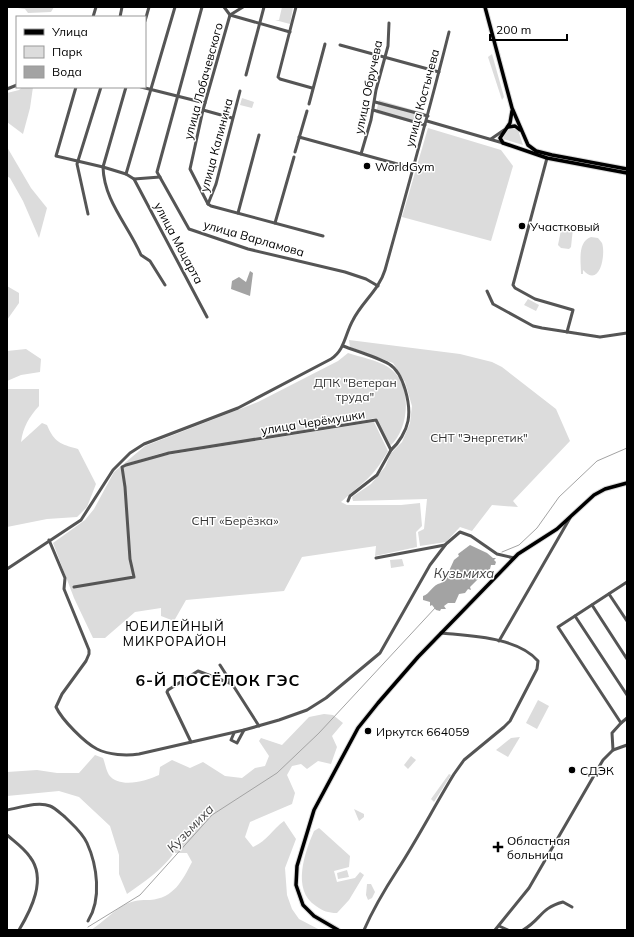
<svg xmlns="http://www.w3.org/2000/svg" width="634" height="937" font-family="Mulish,sans-serif">
<style>
.green{fill:#dcdcdc}
.water{fill:#a3a3a3}
.lines{fill:none;stroke-linecap:round;stroke-linejoin:round}
.stream{stroke:#a3a3a3;stroke-width:1}
.major-casing{stroke:#dbdbdb;stroke-width:5.5}
.minor{stroke:#555;stroke-width:3}
.major{stroke:#000;stroke-width:3.5}
.poi-dot{fill:#000;stroke:#fff;stroke-width:1.5}
.labels{text-anchor:middle;dominant-baseline:central;stroke-width:3;stroke-linejoin:round;paint-order:stroke}
.street-label{font-size:12px;fill:#000;stroke:#fff}
.poi-label{font-size:12px;fill:#000;stroke:#fff;text-anchor:start}
.park-label{font-size:12px;fill:#333;stroke:#fff}
.water-label{font-size:13px;font-style:italic;fill:#444;stroke:#fff}
.neighbourhood-label{font-size:13px;letter-spacing:1px;fill:#000;stroke:#fff}
.district-label{font-size:16px;font-weight:bold;letter-spacing:1px;fill:#000;stroke:#fff}
</style>
<rect width="100%" height="100%" fill="#fff"/>
<g class="green">
<path d="M 10,7 L 54,7 L 51,12 L 28,13 L 25,9 Z"/>
<path d="M 282,7 L 293,7 L 290,24 L 275,20 L 279,20 Z"/>
<path d="M 492,54 L 504,97 L 502,100 L 488,57 Z"/>
<path d="M 22,87 L 33,87 L 30,108 L 23,134 L 7,122 L 7,93 L 19,90 Z"/>
<path d="M 242,98 L 254,102 L 252,108 L 240,105 Z"/>
<path d="M 379,100 L 424,113 L 421,125 L 376,113 Z"/>
<path d="M 512,127 L 518,130 L 523,145 L 503,139 L 506,131 Z"/>
<path d="M 428,128 L 501,150 L 513,166 L 491,241 L 402,217 Z"/>
<path d="M 7,147 L 31,188 L 47,208 L 39,238 L 23,201 L 10,178 L 7,176 Z"/>
<path d="M 562,225 L 570,226 L 573,228 L 571,247 L 569,249 L 561,248 L 558,245 Z"/>
<path d="M 591,237 L 598,238 L 602,243 C 606,254 600,289 583,270 L 583,274 L 581,274 C 581,262 577,242 591,237 Z"/>
<path d="M 7,286 L 19,293 L 19,303 L 7,320 Z"/>
<path d="M 528,299 L 539,305 L 536,311 L 524,305 Z"/>
<path d="M 349,340 L 460,354 L 492,362 L 502,367 L 556,409 L 570,441 L 513,501 L 518,507 L 492,505 L 472,531 L 460,527 L 446,542 L 420,546 L 418,532 L 424,529 L 427,499 L 353,501 L 352,497 L 371,484 L 385,467 L 391,453 L 402,442 L 410,423 L 412,406 L 405,382 L 393,363 L 350,347 Z"/>
<path d="M 26,349 L 41,359 L 40,372 L 21,375 L 7,381 L 7,351 Z"/>
<path d="M 348,353 C 360,357 377,360 388,367 C 413,382 410,429 390,446 L 376,418 L 308,430 L 162,453 L 122,465 L 126,466 L 161,456 L 374,422 L 388,451 C 373,478 363,482 341,502 L 347,505 L 401,505 L 420,503 L 422,526 L 416,532 L 417,547 L 375,556 L 376,546 L 302,557 L 284,591 L 186,600 L 174,621 L 161,616 L 161,608 L 135,612 L 105,638 L 93,638 L 74,598 L 53,543 L 85,520 L 94,509 L 114,472 L 145,446 L 258,402 L 338,361 Z"/>
<path d="M 7,389 L 39,389 L 39,406 C 29,417 23,427 21,442 L 42,423 L 47,425 C 54,442 60,444 78,449 L 96,484 L 87,507 L 77,517 L 47,519 L 7,527 Z"/>
<path d="M 402,559 L 404,566 L 391,568 L 390,560 Z"/>
<path d="M 538,700 L 549,706 L 537,729 L 526,723 Z"/>
<path d="M 324,714 L 333,715 L 343,723 L 332,736 L 337,747 L 331,764 L 318,761 L 307,769 L 301,764 L 292,766 L 287,775 L 295,793 L 292,804 L 250,822 L 245,837 L 253,847 C 267,841 272,830 284,821 L 296,839 L 285,868 L 287,895 L 292,909 L 299,919 L 320,930 L 91,930 C 104,922 112,911 126,904 C 135,900 141,900 150,900 C 174,898 182,881 192,862 L 187,853 L 174,853 C 161,871 144,882 127,894 L 119,874 L 119,855 L 110,826 L 79,797 L 59,791 L 7,796 L 7,772 L 37,770 L 57,773 L 79,773 L 95,755 L 103,758 C 105,763 106,770 109,775 C 120,789 146,781 159,775 L 160,767 L 172,760 L 190,768 L 203,762 L 225,776 L 242,778 L 255,768 L 265,766 L 269,756 L 259,741 L 261,738 L 282,745 L 309,717 Z"/>
<path d="M 520,737 L 508,757 L 496,750 L 511,738 Z"/>
<path d="M 411,756 L 416,760 L 408,769 L 404,765 Z"/>
<path d="M 449,774 L 451,775 L 434,802 L 431,799 Z"/>
<path d="M 354,809 L 364,814 L 364,817 L 359,821 Z"/>
<path d="M 319,828 L 350,856 L 349,867 L 334,871 L 337,882 L 355,878 L 360,872 L 364,875 L 349,900 L 337,913 C 328,913 323,911 316,906 C 291,890 305,852 314,831 Z"/>
<path d="M 347,870 L 349,877 L 338,879 L 337,873 Z"/>
<path d="M 367,884 L 371,884 L 375,892 L 372,898 L 368,900 L 366,895 Z"/>
</g>
<g class="water">
<path d="M 250,271 L 253,273 L 250,296 L 231,289 L 232,281 L 239,277 L 246,282 Z"/>
<path d="M 470,545 L 487,553 L 493,558 L 496,558 L 494,560 L 496,562 L 495,565 L 491,565 L 490,569 L 481,573 L 480,577 L 470,587 L 471,590 L 468,589 L 465,593 L 459,594 L 455,603 L 448,603 L 444,606 L 446,609 L 441,609 L 440,611 L 436,610 L 432,605 L 430,606 L 430,602 L 423,600 L 423,596 C 430,594 432,585 441,583 L 444,579 L 443,575 L 447,575 L 447,571 L 449,571 L 454,560 L 459,556 L 458,554 Z"/>
</g>
<g class="lines">
<g class="stream">
<path d="M 502,552 L 519,545 L 537,528 L 559,497 L 597,461 L 627,448"/>
<path d="M 88,927 L 140,895 L 212,815 L 277,773 L 319,733 L 436,607"/>
</g>
<g class="major-casing">
<g id="major">
<path d="M 485,7 L 512,108 L 528,145 L 536,151 L 552,155 L 627,169"/>
<path d="M 512,111 L 510,123 L 500,138 L 503,143 L 547,158 L 627,173"/>
<path d="M 508,127 L 515,126 L 520,130"/>
<path d="M 338,930 L 314,916 L 303,905 L 296,885 L 297,866 L 314,810 L 358,728 L 378,703 L 418,657 L 518,554 L 557,529 L 594,495 L 605,489 L 627,483"/>
</g>
</g>
<g class="minor">
<path d="M 202,7 L 157,172 L 189,229 L 248,249 L 345,272 L 366,279 L 378,286"/>
<path d="M 224,7 L 230,15 L 290,32"/>
<path d="M 243,7 L 230,15 L 203,110 L 190,169 L 208,204 L 211,206 L 323,236"/>
<path d="M 296,7 L 278,77 L 280,79 L 312,88"/>
<path d="M 93,17 L 96,7"/>
<path d="M 120,17 L 122,7"/>
<path d="M 145,21 L 149,7"/>
<path d="M 340,45 L 439,72"/>
<path d="M 246,75 L 264,7"/>
<path d="M 76,87 L 56,156 L 103,167 L 126,174 L 134,179 L 160,177"/>
<path d="M 126,87 L 103,167 C 104,201 128,225 141,255 L 150,261 L 165,285"/>
<path d="M 141,87 L 205,103"/>
<path d="M 7,89 L 17,85"/>
<path d="M 375,102 L 428,116"/>
<path d="M 309,104 L 325,44"/>
<path d="M 203,110 L 232,118"/>
<path d="M 373,110 L 425,125"/>
<path d="M 427,121 L 503,143"/>
<path d="M 299,137 L 412,168"/>
<path d="M 491,139 L 504,130"/>
<path d="M 295,152 L 307,111"/>
<path d="M 361,154 L 371,120 L 376,90 L 388,46 L 389,23"/>
<path d="M 547,158 L 513,285 L 515,288 L 535,299 L 573,310 L 567,332"/>
<path d="M 126,174 L 175,7"/>
<path d="M 134,179 L 207,317"/>
<path d="M 208,204 L 216,184 L 240,91"/>
<path d="M 238,213 L 259,135"/>
<path d="M 88,214 L 77,164 L 101,87"/>
<path d="M 275,223 L 294,157"/>
<path d="M 487,291 L 493,304 L 533,326 L 542,328 L 600,337 L 627,333"/>
<path d="M 348,501 L 350,496 L 377,475 L 391,450"/>
<path d="M 49,540 L 65,578 L 64,589 L 89,650 L 89,654 L 86,661 L 62,694 L 56,707 C 62,720 85,743 97,749 C 109,755 126,756 139,754 L 244,730 L 279,720 L 307,710 L 326,698 L 380,653 L 430,565 L 446,544 L 460,532 L 471,536 L 497,554 L 514,558"/>
<path d="M 376,558 L 445,545"/>
<path d="M 7,569 L 81,520 L 113,470 L 130,453 L 144,444 L 238,408 L 331,359 C 345,350 345,334 353,320 C 362,302 379,290 385,270 C 407,191 429,112 449,32"/>
<path d="M 74,587 L 134,577 L 130,559 L 125,487 L 122,467 L 126,465 L 169,453 L 376,420 L 391,450 C 399,443 406,431 408,421 C 411,405 404,373 389,364 C 377,357 356,351 343,346"/>
<path d="M 609,594 L 627,621"/>
<path d="M 592,605 L 627,659"/>
<path d="M 575,616 L 627,695"/>
<path d="M 499,641 L 570,518"/>
<path d="M 220,665 L 259,726"/>
<path d="M 621,723 L 558,627 L 627,582"/>
<path d="M 234,733 L 231,740 L 237,743 L 244,730"/>
<path d="M 191,742 L 167,692 L 168,690 L 198,671 L 232,684"/>
<path d="M 613,750 L 612,733 L 621,723 L 627,718"/>
<path d="M 7,810 C 19,808 38,801 50,806 C 55,808 60,813 65,817 C 73,825 82,832 87,843 C 97,865 102,899 88,921"/>
<path d="M 7,835 C 15,842 24,848 30,857 C 47,879 31,910 19,930"/>
<path d="M 499,926 L 508,930"/>
<path d="M 364,930 C 374,907 385,889 398,869 C 418,838 435,805 454,774 L 464,760 L 504,727 L 510,721 L 537,669 L 538,661 C 518,637 470,636 441,633"/>
<path d="M 495,930 L 529,888 L 603,760 L 613,750 L 627,745"/>
<path d="M 523,930 C 541,920 540,908 563,902 L 572,907"/>
</g>
<use href="#major" class="major"/>
</g>
<g class="poi-dot">
<circle cx="367" cy="166" r="4"/>
<circle cx="522" cy="226" r="4"/>
<circle cx="368" cy="731" r="4"/>
<circle cx="572" cy="770" r="4"/>
<path d="M496 841h4v4h4v4h-4v4h-4v-4h-4v-4h4z"/>
</g>
<g class="labels">
<g class="street-label">
<text transform="translate(203 81) rotate(-75)">улица Лобачевского</text>
<text transform="translate(368 87) rotate(-78)">улица Обручева</text>
<text transform="translate(422 98) rotate(-75)">улица Костычева</text>
<text transform="translate(216 145) rotate(-75)">улица Калинина</text>
<text transform="translate(254 238) rotate(16)">улица Варламова</text>
<text transform="translate(179 243) rotate(62)">улица Моцарта</text>
<text transform="translate(313 422) rotate(-9)">улица Черёмушки</text>
</g>
<g class="poi-label">
<text x="375" y="166">WorldGym</text>
<text x="530" y="226">Участковый</text>
<text x="376" y="731">Иркутск 664059</text>
<text x="580" y="770">СДЭК</text>
<text x="507" y="840">Областная<tspan x="507" dy="14">больница</tspan></text>
</g>
<g class="park-label">
<text x="355" y="382">ДПК "Ветеран<tspan x="355" dy="14">труда"</tspan></text>
<text x="479" y="437">СНТ "Энергетик"</text>
<text x="235" y="520">СНТ «Берёзка»</text>
</g>
<g class="water-label">
<text x="464" y="573">Кузьмиха</text>
<text transform="translate(190 828) rotate(-46)">Кузьмиха</text>
</g>
<g class="neighbourhood-label">
<text x="175" y="626">ЮБИЛЕЙНЫЙ<tspan x="175" dy="15">МИКРОРАЙОН</tspan></text>
</g>
<g class="district-label">
<text x="218" y="680">6-Й ПОСЁЛОК ГЭС</text>
</g>
</g>
<rect width="634" height="937" fill="none" stroke="#000000" stroke-width="16"/>
<rect x="16" y="16" width="130" height="72" fill="#ffffff" stroke="#999999"/>
<rect x="24" y="29" width="20" height="6" fill="#000000" stroke="#999999"/>
<text x="52" y="36" font-size="12" fill="#000000">Улица</text>
<rect x="24" y="46" width="20" height="12" fill="#dcdcdc" stroke="#999999"/>
<text x="52" y="56" font-size="12" fill="#000000">Парк</text>
<rect x="24" y="66" width="20" height="12" fill="#a3a3a3" stroke="#999999"/>
<text x="52" y="76" font-size="12" fill="#000000">Вода</text>
<path d="M490 34v6h77v-6" fill="none" stroke="#000000" stroke-width="2"/>
<text x="496" y="34" font-size="12" fill="#000000" stroke="#ffffff" stroke-width="3" paint-order="stroke">200 m</text>
</svg>
